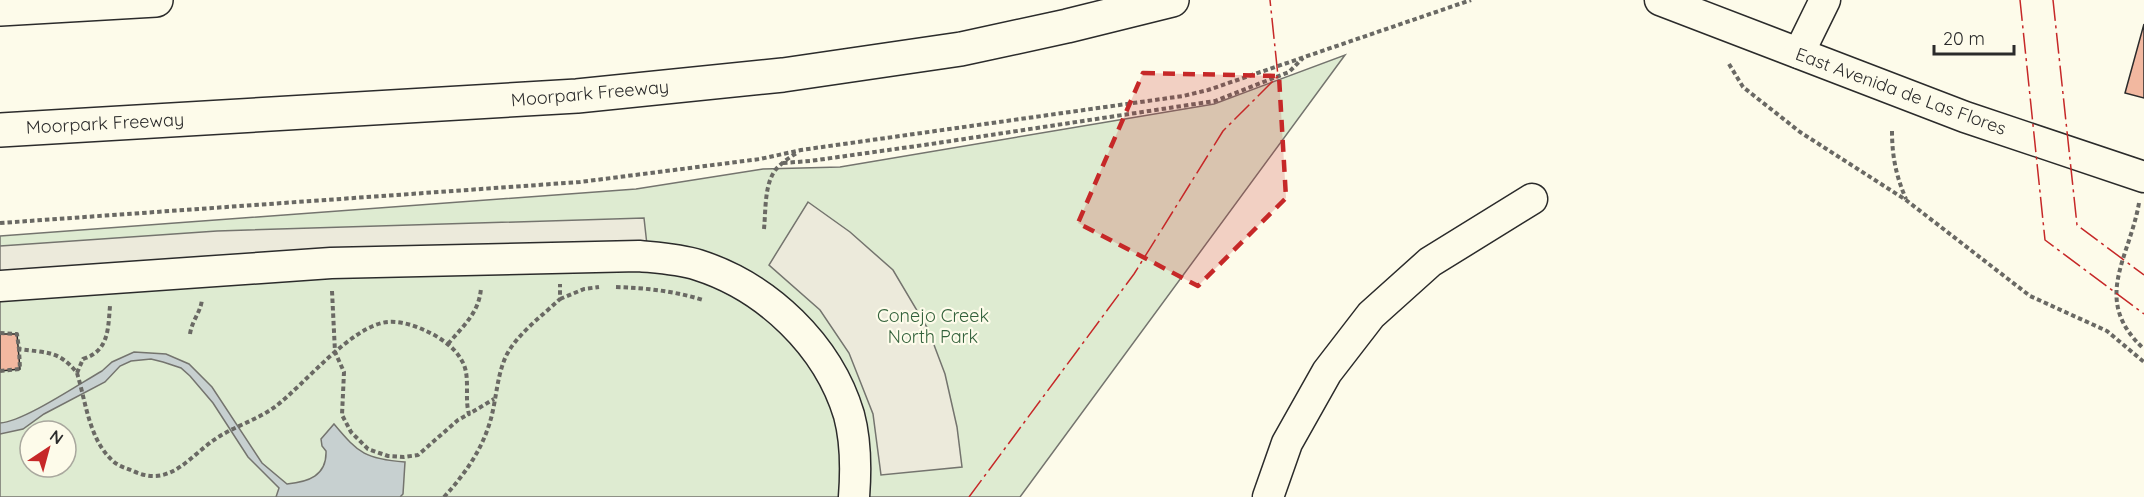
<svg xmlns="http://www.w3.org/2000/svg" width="2144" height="497" font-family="Quicksand,sans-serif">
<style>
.green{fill:#deebd1;stroke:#74746e;stroke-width:1.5;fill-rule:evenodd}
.parking{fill:#eceadb;stroke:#74746e;stroke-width:1.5}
.water{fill:#c7d0d0;stroke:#74746e;stroke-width:1.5}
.building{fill:#f2b8a0;stroke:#2b2b2b;stroke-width:1.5}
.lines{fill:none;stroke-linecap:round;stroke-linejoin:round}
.minor-casing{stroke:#2b2b2b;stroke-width:33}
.highway-casing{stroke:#2b2b2b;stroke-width:36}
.path{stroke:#6a6964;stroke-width:4;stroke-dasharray:4.5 3;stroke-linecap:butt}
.minor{stroke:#fdfbea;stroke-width:30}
.highway{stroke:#fdfbea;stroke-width:33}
.power{stroke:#c62828;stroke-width:1.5;stroke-dasharray:21 4.5 3 4.5;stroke-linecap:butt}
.marked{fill:#c62828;fill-opacity:0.2;stroke:#c62828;stroke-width:4.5;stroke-dasharray:12 8;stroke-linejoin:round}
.labels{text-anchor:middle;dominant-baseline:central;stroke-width:4.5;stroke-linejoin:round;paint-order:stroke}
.street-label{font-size:18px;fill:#2b2b2b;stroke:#fdfbea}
.park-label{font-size:18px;fill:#34623c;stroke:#fdfbea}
</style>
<rect width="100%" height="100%" fill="#fdfbea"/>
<path class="green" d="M 1345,55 L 1020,497 L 0,497 L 0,236 L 636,189 L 763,169 L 840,167 L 1214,104 ZM 30,431 L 66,431 L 66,467 L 30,467 Z"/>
<g class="parking">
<path d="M 808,202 L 850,232 L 893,270 L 928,329 L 945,374 L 957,427 L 962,467 L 881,475 L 873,414 L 849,353 L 820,310 L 769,265 Z"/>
<path d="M 644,218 L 647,245 L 0,272 L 0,246 L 217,231 Z"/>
</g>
<path class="water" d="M 134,352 L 166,354 L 189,364 L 212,387 L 262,463 L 287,484 C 308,482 327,476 326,451 L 322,446 L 321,439 L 334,424 C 359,454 366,459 405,462 L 403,494 L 400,497 L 276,497 L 279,488 L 248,457 L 213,403 L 190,376 L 181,368 L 163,362 L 151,359 L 131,361 L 120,366 L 105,382 L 44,414 L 23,429 L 0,434 L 0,423 C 23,422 79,384 102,371 L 112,362 Z"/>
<g class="building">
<path d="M 2144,24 L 2144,98 L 2125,93 Z"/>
<path d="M 0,334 L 17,334 L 20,369 L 0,371 Z"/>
</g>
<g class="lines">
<g class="minor-casing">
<g id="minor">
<path d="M 1660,0 L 1965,117 L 2144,177"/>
<path d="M 1799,53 L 1825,0"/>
<path d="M 0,286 L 331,263 L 639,256 C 659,258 679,259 698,265 C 767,287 828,345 849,415 C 856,441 856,471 854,497"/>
<path d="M 1268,497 L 1287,443 L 1327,372 L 1371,315 L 1430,262 L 1532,199"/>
</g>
</g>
<g class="highway-casing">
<g id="highway">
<path d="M 0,9 L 156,0"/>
<path d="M 0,130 L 577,96 L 783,75 L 961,49 L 1067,26 L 1172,0"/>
</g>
</g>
<g class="path">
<path d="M 1729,64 L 1743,87 L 1800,132 L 1906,200 L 2030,296 L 2107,331 L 2144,362"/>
<path d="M 1892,131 C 1892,156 1896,176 1906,199"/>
<path d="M 783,163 L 810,161 L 931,144 L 1215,101 L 1289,72 L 1303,58"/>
<path d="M 2139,203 C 2129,260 2091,300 2144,349"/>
<path d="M 0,223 L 580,182 L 760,159 L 801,150 L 1183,96 L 1208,90 L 1471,0"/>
<path d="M 764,229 C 766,209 764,181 778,167 C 784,161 792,156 798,152"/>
<path d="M 616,287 C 646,288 674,291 703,300"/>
<path d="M 332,291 L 335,352 L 344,372 L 342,415 L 351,432 L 368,449 L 388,456 L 404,457 L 418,455 L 458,420 L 469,414"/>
<path d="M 560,299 L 584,289 L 599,287"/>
<path d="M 0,333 L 17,334 L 19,349 C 46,353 59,350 77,373 L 83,359 C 109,351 108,329 110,306"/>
<path d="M 190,334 C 192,320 201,312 202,299"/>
<path d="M 448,344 C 463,326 480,312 481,287"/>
<path d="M 0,371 L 20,369 L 19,349"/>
<path d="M 77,373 C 86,402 89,440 113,461 C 118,466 126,468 133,471 C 172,489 190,454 220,436 C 238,425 259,419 276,406 C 305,384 352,325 388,322 C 400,321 413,325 424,330 C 438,336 455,347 462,361 C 471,376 464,398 469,414 L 494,399"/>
<path d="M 444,497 C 467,472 486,444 493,410 C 497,391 498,374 506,356 C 517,334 542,316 560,299 L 560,284"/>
</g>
<use href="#minor" class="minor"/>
<use href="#highway" class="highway"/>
<g class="power">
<path d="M 2020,0 L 2045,240 L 2144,314"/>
<path d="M 2053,0 L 2077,225 L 2144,275"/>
<path d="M 969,497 L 1134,274 L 1223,131 L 1278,76 L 1270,0"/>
</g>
</g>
<path class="marked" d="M 1143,73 L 1279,76 L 1286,198 L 1198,286 L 1078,223 Z"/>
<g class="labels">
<g class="street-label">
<text transform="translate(1901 91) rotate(20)">East Avenida de Las Flores</text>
<text transform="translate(590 93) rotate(-5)">Moorpark Freeway</text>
<text transform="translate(105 123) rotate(-3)">Moorpark Freeway</text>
</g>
<g class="park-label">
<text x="933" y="315">Conejo Creek<tspan x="933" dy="21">North Park</tspan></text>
</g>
</g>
<g transform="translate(48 449) rotate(36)"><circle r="28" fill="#fdfbea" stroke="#a9a89e" stroke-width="1.5"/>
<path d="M0-4.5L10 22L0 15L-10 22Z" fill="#c62828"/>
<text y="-9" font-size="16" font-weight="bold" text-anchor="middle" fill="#2b2b2b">N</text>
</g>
<path d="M1934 45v9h80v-9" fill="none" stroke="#2b2b2b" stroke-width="3"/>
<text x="1943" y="45" font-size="18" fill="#2b2b2b" stroke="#fdfbea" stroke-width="4.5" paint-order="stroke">20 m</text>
</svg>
